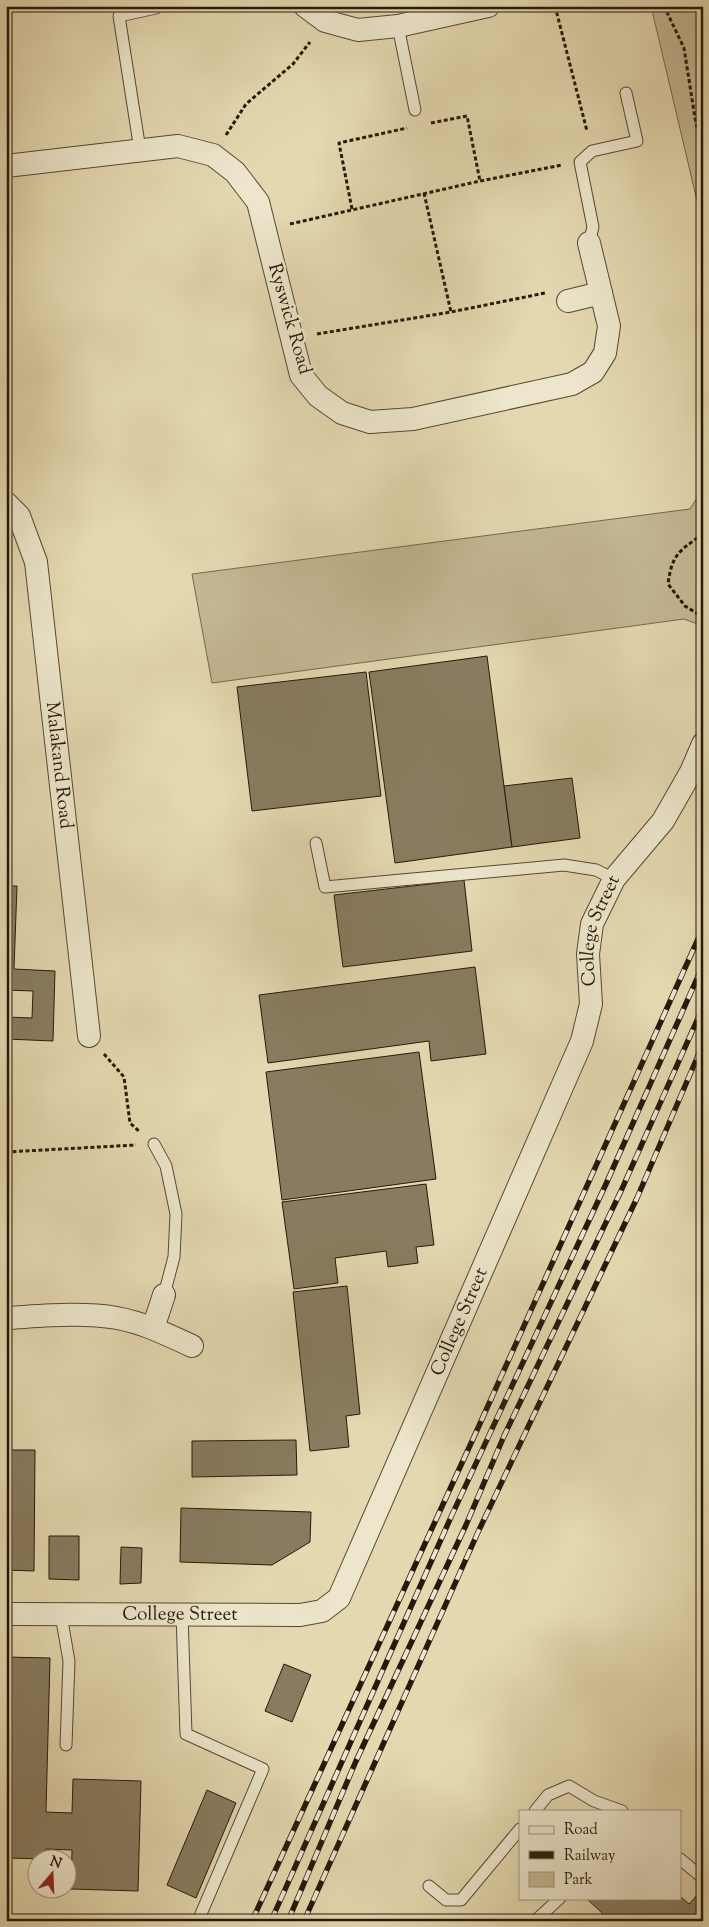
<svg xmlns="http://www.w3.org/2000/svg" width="709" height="1927" font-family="'Sorts Mill Goudy',serif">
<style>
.green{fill:#c4b894;stroke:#74684f}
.building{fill:#887c60;stroke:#25190a}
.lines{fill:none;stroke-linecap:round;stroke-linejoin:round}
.service-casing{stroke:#554934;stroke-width:13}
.minor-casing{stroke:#554934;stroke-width:24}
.path{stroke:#25190a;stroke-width:3;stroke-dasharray:4 2.5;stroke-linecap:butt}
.service{stroke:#ede6cc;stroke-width:11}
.minor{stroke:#ede6cc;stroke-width:22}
.rail-casing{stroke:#25190a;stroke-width:5.5}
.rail{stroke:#ede6cc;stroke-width:4;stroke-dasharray:11;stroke-linecap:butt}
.labels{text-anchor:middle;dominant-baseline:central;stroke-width:5;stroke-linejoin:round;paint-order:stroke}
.street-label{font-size:19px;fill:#25190a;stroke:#ede6cc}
</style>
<rect width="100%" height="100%" fill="#e4d8b0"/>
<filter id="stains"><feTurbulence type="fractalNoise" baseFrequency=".004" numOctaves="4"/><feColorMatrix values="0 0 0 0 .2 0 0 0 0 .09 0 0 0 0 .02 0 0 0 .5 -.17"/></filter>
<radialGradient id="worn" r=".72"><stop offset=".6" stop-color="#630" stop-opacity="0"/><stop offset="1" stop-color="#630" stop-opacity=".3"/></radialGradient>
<g class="green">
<path d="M 651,6 L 703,6 L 703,226 Z"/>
<path d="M 703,488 L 703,626 L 684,619 L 212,683 L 192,574 L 690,509 Z"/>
</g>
<g class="building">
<path d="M 487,656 L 512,847 L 395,863 L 369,672 Z"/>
<path d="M 366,672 L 381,796 L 252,811 L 237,687 Z"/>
<path d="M 572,778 L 580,838 L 512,847 L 504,786 Z"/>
<path d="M 464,880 L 472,951 L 343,967 L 334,895 Z"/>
<path d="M 6,886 L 17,886 L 14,969 L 55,971 L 53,1041 L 6,1039 L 6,1017 L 32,1018 L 33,991 L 6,990 L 6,994 Z"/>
<path d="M 475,967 L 486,1054 L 431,1061 L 429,1041 L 268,1063 L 259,995 Z"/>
<path d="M 419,1052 L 436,1179 L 282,1200 L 266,1072 Z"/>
<path d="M 426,1184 L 434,1245 L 416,1247 L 418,1263 L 388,1267 L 386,1251 L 335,1258 L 338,1283 L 294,1289 L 282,1202 Z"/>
<path d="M 347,1286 L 360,1414 L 346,1416 L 349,1447 L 310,1451 L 293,1292 Z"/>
<path d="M 296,1440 L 297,1475 L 192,1477 L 192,1441 Z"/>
<path d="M 6,1450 L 35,1450 L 34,1571 L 6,1570 Z"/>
<path d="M 181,1508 L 311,1512 L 310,1542 L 272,1565 L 180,1562 Z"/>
<path d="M 49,1536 L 79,1536 L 79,1580 L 49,1579 Z"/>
<path d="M 121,1547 L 142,1548 L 141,1583 L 120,1584 Z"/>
<path d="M 6,1657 L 50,1658 L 46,1812 L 72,1813 L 73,1779 L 141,1781 L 138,1891 L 71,1889 L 72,1850 L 46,1849 L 46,1859 L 6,1858 Z"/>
<path d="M 284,1664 L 311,1675 L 292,1722 L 265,1711 Z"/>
<path d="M 207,1790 L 236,1803 L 196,1898 L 167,1885 Z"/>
<path d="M 699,1893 L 703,1897 L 703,1921 L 597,1921 L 603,1914 L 586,1898 L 680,1898 L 680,1896 L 689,1904 Z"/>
</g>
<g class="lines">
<g class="service-casing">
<g id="service">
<path d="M 398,26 L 415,110"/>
<path d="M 140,150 L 119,16 L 156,8"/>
<path d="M 589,243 L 593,227 L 580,162 L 592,151 L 637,141 L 626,93"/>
<path d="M 316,843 L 325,887 L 564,865 L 596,870 L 614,879"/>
<path d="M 154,1144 L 166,1166 L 176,1214 L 174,1257 L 164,1295"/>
<path d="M 61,1615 L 69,1661 L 66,1745"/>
<path d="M 182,1615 L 186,1734 L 263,1769 L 198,1921"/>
<path d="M 535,1811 L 548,1795 L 569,1786 L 594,1801 L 622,1811"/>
<path d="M 680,1859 L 703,1878"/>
<path d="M 429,1886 L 446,1900 L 461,1900 L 520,1829"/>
<path d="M 535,1921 L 560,1898"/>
</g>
</g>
<g class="minor-casing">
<g id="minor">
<path d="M 305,6 L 325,21 L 358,30 L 398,26 L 488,6"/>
<path d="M 6,166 L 178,146 L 213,155 L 235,172 L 258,202 L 301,375 L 318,396 L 342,413 L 370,422 L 413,419 L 572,384 L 593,372 L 605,353 L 609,326 L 589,243"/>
<path d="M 568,301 L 601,293"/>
<path id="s1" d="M 6,503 L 19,516 L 36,562 L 89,1036"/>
<path d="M 6,1318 C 43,1316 81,1312 117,1318 C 144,1323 168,1335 192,1346"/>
<path d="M 153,1328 L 164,1295"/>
<path id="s2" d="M 6,1614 L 300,1615 L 322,1611 L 339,1598 L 582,1041 L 591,1004 L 588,954 L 592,924 L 614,879 L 663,821 L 691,772 L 703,744"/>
</g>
</g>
<g class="path">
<path d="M 555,6 L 587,131"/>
<path d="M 664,6 L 684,48 L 695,118 L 703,153"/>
<path d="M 431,123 L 467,116 L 480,181"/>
<path d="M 226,135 L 246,104 L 293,64 L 310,42"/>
<path d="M 424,193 L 451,312"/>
<path d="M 352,209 L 339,143 L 407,128"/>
<path d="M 290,224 L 480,181 L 562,165"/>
<path d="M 317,334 L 451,312 L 545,293"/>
<path d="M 703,534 C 679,551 672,554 668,584 L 685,606 L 703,617"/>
<path d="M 104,1054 L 124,1077 L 130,1123 L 140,1132"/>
<path d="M 6,1152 L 136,1145"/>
</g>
<use href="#service" class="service"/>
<use href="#minor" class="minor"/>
<g class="rail-casing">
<g id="rail">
<path d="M 252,1921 L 478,1428 L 703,928"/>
<path d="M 271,1921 L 451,1517 L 606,1184 L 703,965"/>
<path d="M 288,1921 L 356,1761 L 466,1525 L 504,1436 L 621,1191 L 703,1007"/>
<path d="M 304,1921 L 479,1530 L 637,1198 L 703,1044"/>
</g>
</g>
<use href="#rail" class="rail"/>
</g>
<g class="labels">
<g class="street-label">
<text transform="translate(289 319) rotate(74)">Ryswick Road</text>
<text stroke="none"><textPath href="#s1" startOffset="272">Malakand Road</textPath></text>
<text stroke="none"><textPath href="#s2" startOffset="1059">College Street</textPath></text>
<text stroke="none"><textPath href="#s2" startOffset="639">College Street</textPath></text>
<text stroke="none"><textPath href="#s2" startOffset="174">College Street</textPath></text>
</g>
</g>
<rect width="709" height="1927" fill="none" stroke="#e4d8b0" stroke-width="25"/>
<rect x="8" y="8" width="694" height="1912" fill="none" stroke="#25190a" stroke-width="2.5"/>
<rect x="12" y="12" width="684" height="1902" fill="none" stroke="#25190a"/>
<rect x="519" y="1810" width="162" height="90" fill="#ede6cc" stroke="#9d947e"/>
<rect x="529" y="1826" width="25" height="8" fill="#ede6cc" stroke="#9d947e"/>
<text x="564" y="1834" font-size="15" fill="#25190a">Road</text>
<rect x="529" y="1851" width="25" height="8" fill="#25190a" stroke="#9d947e"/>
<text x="564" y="1860" font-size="15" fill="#25190a">Railway</text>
<rect x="529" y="1872" width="25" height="15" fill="#c4b894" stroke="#9d947e"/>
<text x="564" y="1884" font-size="15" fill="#25190a">Park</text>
<g transform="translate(52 1874) rotate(19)"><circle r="24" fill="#ede6cc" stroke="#9d947e"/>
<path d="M0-4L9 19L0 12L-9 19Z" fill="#8f2418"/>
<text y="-8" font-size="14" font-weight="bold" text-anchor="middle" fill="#25190a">N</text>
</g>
<rect width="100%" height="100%" filter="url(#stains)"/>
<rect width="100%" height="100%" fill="url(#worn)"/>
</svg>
